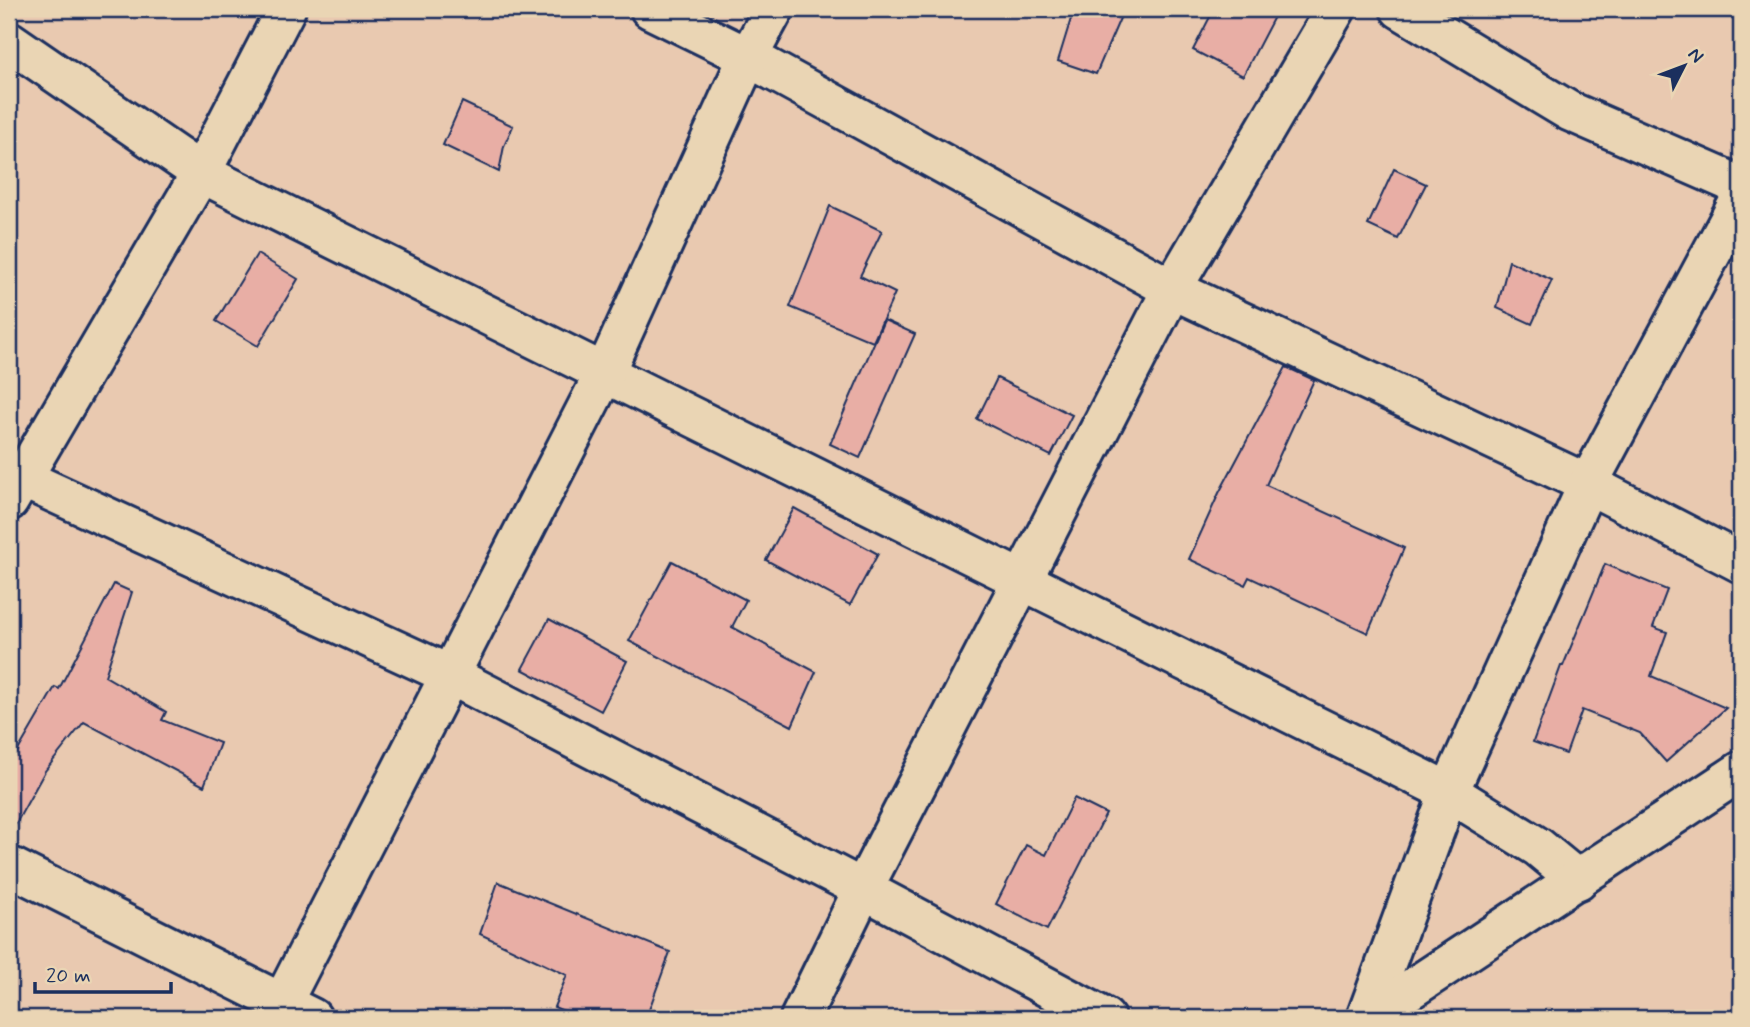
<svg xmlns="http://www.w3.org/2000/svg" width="1750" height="1027" font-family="Mynerve,sans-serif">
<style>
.building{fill:#e8aea5;stroke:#1b2f5e;stroke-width:2}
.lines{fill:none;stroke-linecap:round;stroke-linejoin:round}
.minor-casing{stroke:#1b2f5e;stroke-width:44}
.minor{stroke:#ead5b4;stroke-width:38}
</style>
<rect width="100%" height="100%" fill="#e9c9b0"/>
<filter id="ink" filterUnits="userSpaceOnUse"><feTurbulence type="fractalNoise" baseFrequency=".0143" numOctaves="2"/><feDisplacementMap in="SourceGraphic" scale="14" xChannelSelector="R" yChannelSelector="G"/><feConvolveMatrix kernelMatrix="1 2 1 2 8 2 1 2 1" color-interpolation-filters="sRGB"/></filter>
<g filter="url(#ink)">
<g class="building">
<path d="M 1074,9 L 1124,9 L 1096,74 L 1058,61 Z"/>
<path d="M 1214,9 L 1278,9 L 1243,76 L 1193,50 Z"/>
<path d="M 462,102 L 513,126 L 504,146 L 499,172 L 443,145 Z"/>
<path d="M 1394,169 L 1426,184 L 1398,239 L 1368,225 Z"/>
<path d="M 830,206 L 882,231 L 860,276 L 895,293 L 873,342 L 790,307 Z"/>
<path d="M 257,254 L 298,279 L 258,346 L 216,321 Z"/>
<path d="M 1509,261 L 1552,280 L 1532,324 L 1497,308 Z"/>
<path d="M 884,320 L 915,334 L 860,458 L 830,444 Z"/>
<path d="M 1286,367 L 1314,380 L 1266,485 L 1404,548 L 1368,633 L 1249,577 L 1245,585 L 1189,559 L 1219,493 Z"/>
<path d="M 997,378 L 1072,415 L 1051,456 L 977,419 Z"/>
<path d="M 794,508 L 878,554 L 850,605 L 766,560 Z"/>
<path d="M 672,561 L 746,600 L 732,627 L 816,672 L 792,726 L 629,641 Z"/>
<path d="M 1605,564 L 1667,590 L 1653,627 L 1667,632 L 1651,676 L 1726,708 L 1666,762 L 1640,733 L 1582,710 L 1566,754 L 1533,742 L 1561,666 L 1563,666 Z"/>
<path d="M 114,584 L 132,592 L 105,676 L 166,712 L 162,720 L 220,743 L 204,786 L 84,722 L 45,771 L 9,836 L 9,766 L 55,687 L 59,689 Z"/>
<path d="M 549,619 L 627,661 L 601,711 L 522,669 Z"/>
<path d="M 1074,798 L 1106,814 L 1047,930 L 996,904 L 1026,845 L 1046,855 Z"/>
<path d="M 498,882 L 670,952 L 646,1018 L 581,1018 L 554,1007 L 567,975 L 480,934 Z"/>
</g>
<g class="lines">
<g class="minor-casing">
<g id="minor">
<path d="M 650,9 L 748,57 L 1172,289 L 1588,484 L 1741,563"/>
<path d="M 1400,9 L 1569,111 L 1741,186"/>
<path d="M 9,41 L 201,173 L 1449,792 L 1538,847 L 1578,880"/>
<path d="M 9,472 L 450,675 L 863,889 L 1105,1018"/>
<path d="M 9,501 L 201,173 L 286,9"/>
<path d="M 9,866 L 312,1018"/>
<path d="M 282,1003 L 605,372 L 748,57 L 774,9"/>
<path d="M 800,1018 L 863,889 L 1172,289 L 1336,9"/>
<path d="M 1366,1018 L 1449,792 L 1588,484 L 1741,198"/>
<path d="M 1367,1018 L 1741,771"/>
</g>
</g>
<use href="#minor" class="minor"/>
</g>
</g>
<rect width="1750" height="1027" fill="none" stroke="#ead5b4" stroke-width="35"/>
<rect x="18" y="18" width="1715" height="992" fill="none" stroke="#1b2f5e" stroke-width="2.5" filter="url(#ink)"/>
<g transform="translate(1684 66) rotate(48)" stroke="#ead5b4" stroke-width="5" paint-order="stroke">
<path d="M0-5L12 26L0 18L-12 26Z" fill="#1b2f5e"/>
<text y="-10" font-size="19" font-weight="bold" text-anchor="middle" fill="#1b2f5e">N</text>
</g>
<path d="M35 982v10h136v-10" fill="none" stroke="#1b2f5e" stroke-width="3.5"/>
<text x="46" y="982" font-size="21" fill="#1b2f5e" stroke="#ead5b4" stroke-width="5" paint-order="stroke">20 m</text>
</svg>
